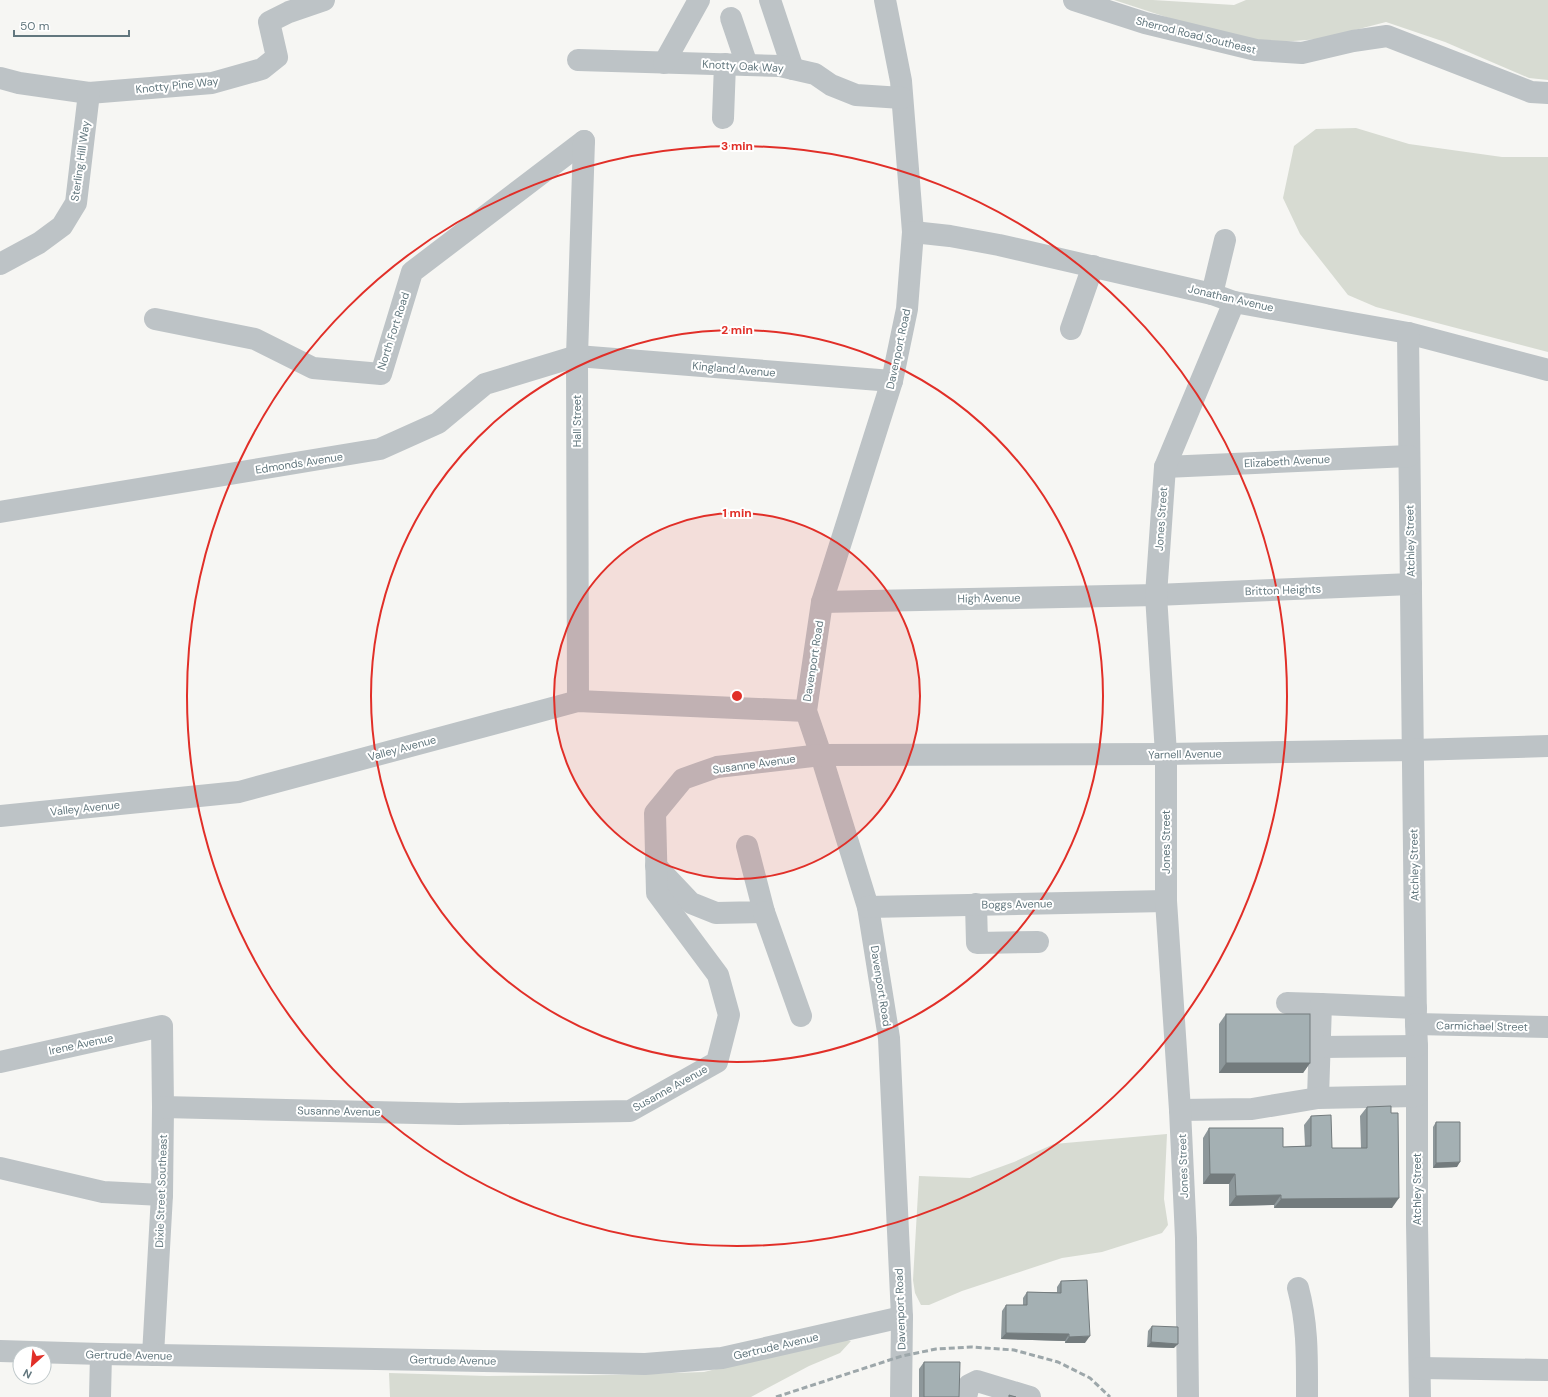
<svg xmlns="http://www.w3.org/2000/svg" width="1548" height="1397" font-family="'DM Sans',sans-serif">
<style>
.green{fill:#d7dbd2}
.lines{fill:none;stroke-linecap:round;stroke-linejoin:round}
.minor{stroke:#bdc3c6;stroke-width:22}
.rail{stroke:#9da7aa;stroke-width:3;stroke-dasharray:6 3;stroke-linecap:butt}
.wall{fill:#8d979a}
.shaded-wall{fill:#737b7d}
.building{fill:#a4b0b3;stroke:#737b7d}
.ring{fill:none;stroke:#e12f28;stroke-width:2}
.labels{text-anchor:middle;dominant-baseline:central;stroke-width:4;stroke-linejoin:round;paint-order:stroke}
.street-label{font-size:11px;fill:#62777e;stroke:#fff}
.centre{fill:#e12f28;stroke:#fff;stroke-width:2}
.ring-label{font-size:12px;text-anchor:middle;font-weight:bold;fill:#e12f28;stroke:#fff;stroke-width:4;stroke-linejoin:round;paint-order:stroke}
</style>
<rect width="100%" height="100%" fill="#f6f6f3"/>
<g class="green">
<path d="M 1114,0 L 1153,0 L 1234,5 L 1246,0 L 1548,0 L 1548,80 L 1529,78 L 1445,42 L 1386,22 L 1320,39 L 1265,43 L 1212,32 Z"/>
<path d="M 1356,128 L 1409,144 L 1502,157 L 1548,157 L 1548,352 L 1376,307 L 1348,295 L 1300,234 L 1283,198 L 1294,146 L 1316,129 Z"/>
<path d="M 1167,1134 L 1164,1199 L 1168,1225 L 1162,1233 L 1102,1252 L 1062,1258 L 962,1291 L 929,1305 L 921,1305 L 915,1293 L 913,1280 L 919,1176 L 970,1178 L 1014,1162 L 1054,1144 Z"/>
<path d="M 839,1338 L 851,1341 L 840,1353 L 809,1366 L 751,1397 L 390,1397 L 389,1373 L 487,1376 L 613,1375 L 704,1372 Z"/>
</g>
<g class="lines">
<g class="minor">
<path d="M 770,0 L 793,69"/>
<path d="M 885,0 L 901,81 L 913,232 L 907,309 L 892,381 L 822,602 L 806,711 L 821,755 L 868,907 L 889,1038 L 902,1317 L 901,1397"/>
<path d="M 1074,0 L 1145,23 L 1256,50 L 1302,53 L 1353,41 L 1387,36 L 1531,92 L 1548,93"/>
<path d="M 731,18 L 747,65"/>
<path d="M 578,60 L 780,66 L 815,74 L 831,85 L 856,95 L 902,98"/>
<path d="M 664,63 L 699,0"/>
<path d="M 0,78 L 19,83 L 89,93 L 212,83 L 262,69 L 277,57 L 269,22 L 289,12 L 324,0"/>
<path d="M 723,118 L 725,64"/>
<path d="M 913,232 L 950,236 L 999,245 L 1212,294 L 1234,302 L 1408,333 L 1548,370"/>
<path d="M 0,264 L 39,243 L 62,226 L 76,203 L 89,93"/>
<path d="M 1212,294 L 1225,240"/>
<path d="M 155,319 L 255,339 L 313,368 L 381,374 L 412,272 L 584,141"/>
<path d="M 1071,329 L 1093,266"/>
<path d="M 1408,333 L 1416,1024 L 1417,1046 L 1417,1224 L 1420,1397"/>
<path d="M 1165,467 L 1409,456"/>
<path d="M 0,512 L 380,449 L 438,423 L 485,384 L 577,356 L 892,381"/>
<path d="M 822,602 L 1156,595 L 1411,584"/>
<path d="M 578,701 L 577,356 L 584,141"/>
<path d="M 0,816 L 239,792 L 578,701 L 806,711"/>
<path d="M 656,866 L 691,903 L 716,913 L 764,912 L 747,846"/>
<path d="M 976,904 L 977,943 L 1038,942"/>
<path d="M 868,907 L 1166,901"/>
<path d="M 764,912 L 801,1016"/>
<path d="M 1287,1003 L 1321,1004 L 1318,1098"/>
<path d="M 1321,1004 L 1416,1008"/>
<path d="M 1416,1024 L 1548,1027"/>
<path d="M 1321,1047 L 1417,1046"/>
<path d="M 0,1062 L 162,1026 L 163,1107 L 162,1195 L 153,1355"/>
<path d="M 163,1107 L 459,1114 L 630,1111 L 717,1062 L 729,1015 L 718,975 L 657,893 L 655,813 L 683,779 L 717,767 L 821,755 L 1166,754 L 1413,750 L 1548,746"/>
<path d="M 1180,1110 L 1252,1109 L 1318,1098 L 1416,1096"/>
<path d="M 0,1168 L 103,1192 L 162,1195"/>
<path d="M 1298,1288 C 1308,1325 1307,1360 1307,1397"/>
<path d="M 0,1351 L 101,1354 L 645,1364 L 722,1358 L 902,1317"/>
<path d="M 1420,1368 L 1548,1370"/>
<path d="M 100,1397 L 101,1354"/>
<path d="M 966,1397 L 969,1385 L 977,1381 L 1030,1397"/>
<path d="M 1188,1397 L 1186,1238 L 1180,1110 L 1166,901 L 1166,754 L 1156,595 L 1165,467 L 1234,302"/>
</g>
<path class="rail" d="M 776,1397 L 902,1356 L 936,1349 L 971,1347 L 1014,1350 L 1058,1362 L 1090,1378 L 1110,1397"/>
</g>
<g class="wall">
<path d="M 1226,1014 L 1310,1063 L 1303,1073 L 1219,1073 L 1219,1024 Z"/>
<path d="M 1367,1107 L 1392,1208 L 1274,1208 L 1274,1205 L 1229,1206 L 1229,1184 L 1203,1184 L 1203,1138 L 1209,1128 L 1283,1147 L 1305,1146 L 1304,1125 L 1311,1116 L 1332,1148 L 1361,1148 L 1360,1116 Z"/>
<path d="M 1436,1122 L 1457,1167 L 1433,1168 L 1433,1127 Z"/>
<path d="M 1061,1281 L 1085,1343 L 1065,1343 L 1065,1341 L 1001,1339 L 1002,1311 L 1006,1305 L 1023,1305 L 1023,1298 L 1027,1292 L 1057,1292 L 1057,1287 Z"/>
<path d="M 1152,1326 L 1174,1348 L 1147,1347 L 1148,1331 Z"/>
<path d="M 924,1362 L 959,1397 L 919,1397 L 919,1369 Z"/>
</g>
<g class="shaded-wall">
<path d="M 1226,1063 L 1310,1063 L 1303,1073 L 1219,1073 Z"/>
<path d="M 1460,1162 L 1457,1167 L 1433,1168 L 1436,1163 Z"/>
<path d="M 1210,1174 L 1235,1174 L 1229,1184 L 1203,1184 Z"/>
<path d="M 1281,1195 L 1274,1205 L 1229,1206 L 1236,1196 Z"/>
<path d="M 1399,1198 L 1392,1208 L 1274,1208 L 1281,1199 Z"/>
<path d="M 1006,1333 L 1069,1334 L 1065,1341 L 1001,1339 Z"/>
<path d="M 1090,1336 L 1085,1343 L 1065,1343 L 1069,1337 Z"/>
<path d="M 1151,1342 L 1178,1344 L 1174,1348 L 1147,1347 Z"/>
</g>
<g class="building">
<rect x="1226" y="1014" width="84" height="49"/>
<path d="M 1391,1106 L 1391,1113 L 1398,1113 L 1399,1198 L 1281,1199 L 1281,1195 L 1236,1196 L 1235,1174 L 1210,1174 L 1209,1128 L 1283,1128 L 1283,1147 L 1311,1146 L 1311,1116 L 1331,1115 L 1332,1148 L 1367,1148 L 1367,1107 Z"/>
<path d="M 1436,1122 L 1460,1122 L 1460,1162 L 1436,1163 Z"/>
<path d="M 1087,1280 L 1090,1336 L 1069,1337 L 1069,1334 L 1006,1333 L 1006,1305 L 1027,1305 L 1027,1292 L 1061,1293 L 1061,1281 Z"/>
<path d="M 1152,1326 L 1178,1327 L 1178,1344 L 1151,1342 Z"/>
<path d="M 924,1362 L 960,1362 L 959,1397 L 924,1397 Z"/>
<path d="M 1009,1395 L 1016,1397 L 1009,1397 Z"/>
</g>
<circle cx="737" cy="696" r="183" fill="#e12f28" fill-opacity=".12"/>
<g class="ring">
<circle cx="737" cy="696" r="183"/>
<circle cx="737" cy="696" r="366"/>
<circle cx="737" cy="696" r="550"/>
</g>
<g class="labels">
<g class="street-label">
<text transform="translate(1196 35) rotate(14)">Sherrod Road Southeast</text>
<text transform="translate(743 66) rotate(3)">Knotty Oak Way</text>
<text transform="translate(177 85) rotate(-6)">Knotty Pine Way</text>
<text transform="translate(80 161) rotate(-82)">Sterling Hill Way</text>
<text transform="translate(1231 298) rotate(13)">Jonathan Avenue</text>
<text transform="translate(393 331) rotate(-72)">North Fort Road</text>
<text transform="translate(898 349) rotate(-78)">Davenport Road</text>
<text transform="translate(734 369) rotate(5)">Kingland Avenue</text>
<text transform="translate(577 421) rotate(-90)">Hall Street</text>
<text transform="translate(1287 461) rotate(-3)">Elizabeth Avenue</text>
<text transform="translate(299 463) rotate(-9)">Edmonds Avenue</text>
<text transform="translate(1161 519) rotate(-86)">Jones Street</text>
<text transform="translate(1410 541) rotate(-91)">Atchley Street</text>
<text transform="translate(1283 590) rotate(-2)">Britton Heights</text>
<text transform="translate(989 598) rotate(-1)">High Avenue</text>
<text transform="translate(813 661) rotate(-81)">Davenport Road</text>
<text transform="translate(402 748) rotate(-15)">Valley Avenue</text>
<text transform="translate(1185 754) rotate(-1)">Yarnell Avenue</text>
<text transform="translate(754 764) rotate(-8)">Susanne Avenue</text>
<text transform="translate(85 808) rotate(-6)">Valley Avenue</text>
<text transform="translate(1166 842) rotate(-90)">Jones Street</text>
<text transform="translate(1414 865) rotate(-91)">Atchley Street</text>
<text transform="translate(1017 904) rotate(-1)">Boggs Avenue</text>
<text transform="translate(881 986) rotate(81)">Davenport Road</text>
<text transform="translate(1482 1026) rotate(1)">Carmichael Street</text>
<text transform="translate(81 1044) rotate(-12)">Irene Avenue</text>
<text transform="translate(670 1088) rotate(-29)">Susanne Avenue</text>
<text transform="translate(339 1111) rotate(1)">Susanne Avenue</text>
<text transform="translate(1183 1166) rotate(-92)">Jones Street</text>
<text transform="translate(1417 1189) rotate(-90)">Atchley Street</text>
<text transform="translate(161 1191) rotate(-88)">Dixie Street Southeast</text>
<text transform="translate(900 1309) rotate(-92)">Davenport Road</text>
<text transform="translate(776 1346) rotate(-13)">Gertrude Avenue</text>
<text transform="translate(129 1355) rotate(1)">Gertrude Avenue</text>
<text transform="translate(453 1360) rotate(1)">Gertrude Avenue</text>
</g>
</g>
<circle cx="737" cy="696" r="6" class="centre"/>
<g class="ring-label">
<text x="737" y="150">3 min</text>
<text x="737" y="334">2 min</text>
<text x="737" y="517">1 min</text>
</g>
<g transform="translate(32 1365) rotate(207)"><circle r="19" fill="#ffffff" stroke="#c0c9cb"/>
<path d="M0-3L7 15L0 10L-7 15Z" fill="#e12f28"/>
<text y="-6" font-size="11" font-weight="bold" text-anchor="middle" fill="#62777e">N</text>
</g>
<path d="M14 30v6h115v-6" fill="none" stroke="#62777e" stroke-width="2"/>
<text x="20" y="30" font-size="12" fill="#62777e" stroke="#ffffff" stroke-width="3" paint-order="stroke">50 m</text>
</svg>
